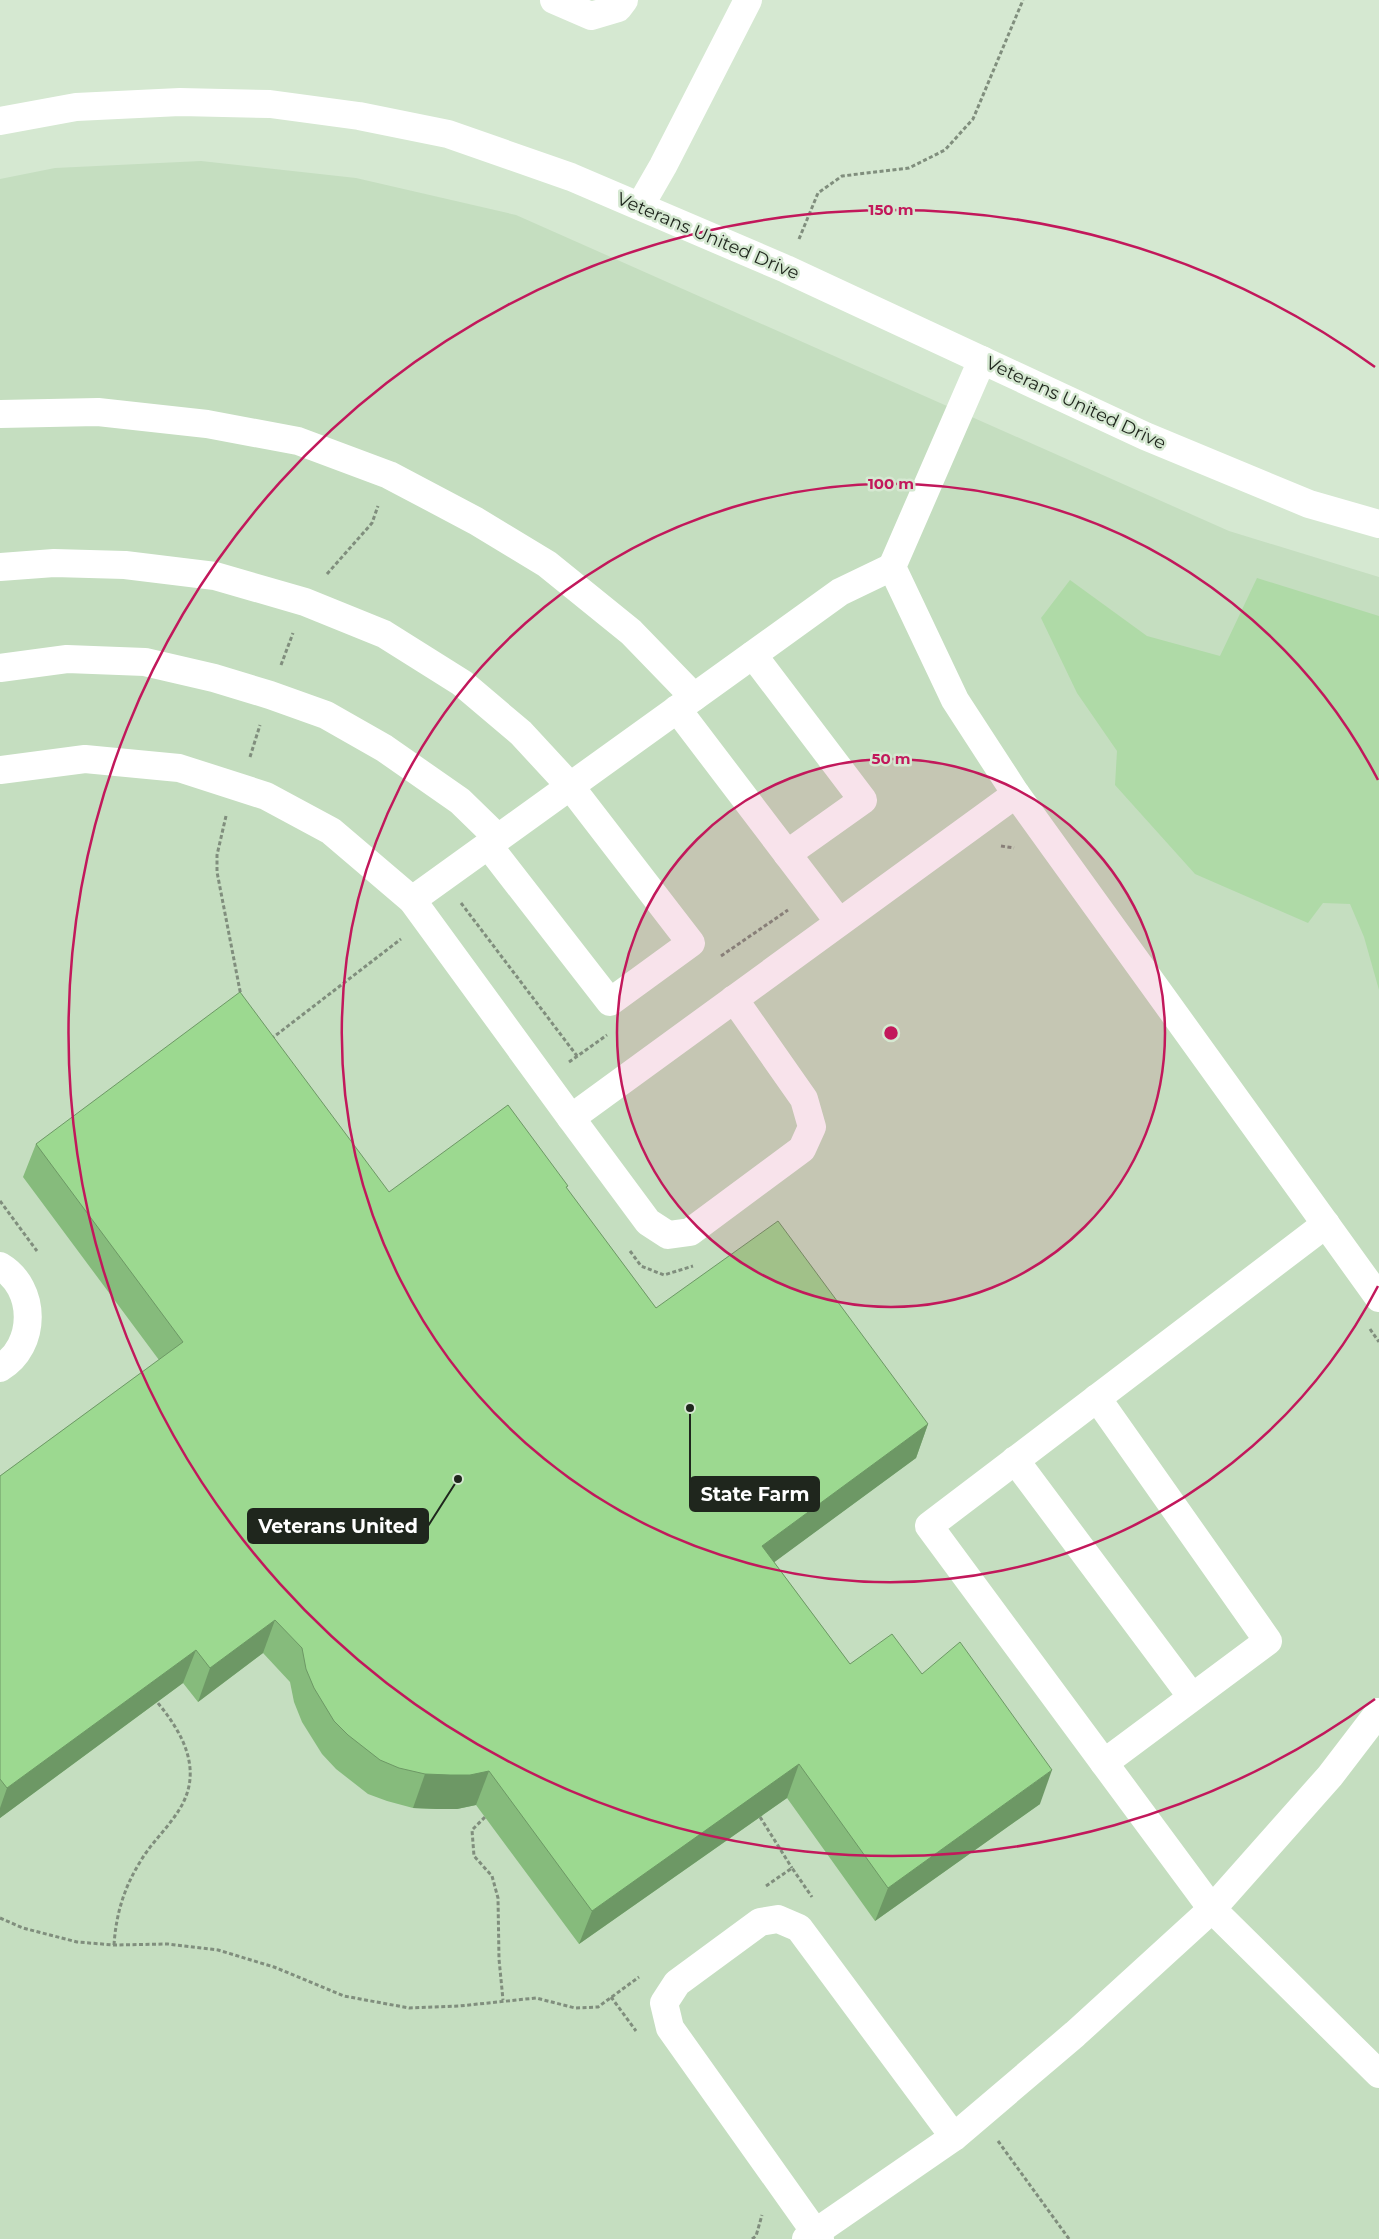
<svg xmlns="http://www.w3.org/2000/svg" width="1379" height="2239" font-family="Montserrat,sans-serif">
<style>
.built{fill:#c5dec0}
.green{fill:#afdaa7}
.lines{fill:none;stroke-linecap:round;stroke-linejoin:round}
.path{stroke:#808e7d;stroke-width:3;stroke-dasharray:4 2.5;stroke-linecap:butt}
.minor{stroke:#fff;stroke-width:28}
.wall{fill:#86bb7c}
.shaded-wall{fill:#6d9865}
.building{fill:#9cd990;stroke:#6d9865}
.ring{fill:none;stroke:#c2185b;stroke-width:2.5}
.labels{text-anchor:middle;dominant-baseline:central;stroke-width:5;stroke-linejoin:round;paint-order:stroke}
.street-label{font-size:18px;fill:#1f261d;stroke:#d5e8d1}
.centre{fill:#c2185b;stroke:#d5e8d1;stroke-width:2.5}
.ring-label{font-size:15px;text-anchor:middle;font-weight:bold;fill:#c2185b;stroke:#d5e8d1;stroke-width:5;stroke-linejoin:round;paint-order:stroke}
.leader{fill:none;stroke:#1f261d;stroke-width:2}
.callout-dot{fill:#1f261d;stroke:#d5e8d1;stroke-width:2}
.callout{fill:#1f261d;stroke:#1f261d;stroke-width:2}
.callout-label{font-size:19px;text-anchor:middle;font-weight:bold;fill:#fff}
</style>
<rect width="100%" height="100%" fill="#d5e8d1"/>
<path class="built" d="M 201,161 L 356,178 L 516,215 L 1229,531 L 1379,577 L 1379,2239 L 0,2239 L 0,179 L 55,168 Z"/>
<path class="green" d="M 1257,578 L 1379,616 L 1379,990 L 1364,937 L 1350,904 L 1323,903 L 1308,923 L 1195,874 L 1115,785 L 1117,751 L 1077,693 L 1041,618 L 1070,580 L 1147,636 L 1220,656 Z"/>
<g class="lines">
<g class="path">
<path d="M 799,239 L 818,193 L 842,176 L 909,168 L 945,150 L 973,119 L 1023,0"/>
<path d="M 327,574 L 372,523 L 378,506"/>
<path d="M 281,665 L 293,633"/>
<path d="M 250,757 L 260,725"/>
<path d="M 226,816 L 217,855 L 217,872 L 241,996"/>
<path d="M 1001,846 L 1014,848"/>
<path d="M 461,903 L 577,1056"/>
<path d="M 721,956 L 788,910"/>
<path d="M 271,1039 L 401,939"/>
<path d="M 569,1062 L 607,1035"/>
<path d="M 0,1201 L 37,1251"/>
<path d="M 630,1251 L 641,1266 L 664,1275 L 693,1266"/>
<path d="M 1370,1329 L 1379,1342"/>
<path d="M 485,1817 L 472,1830 L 474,1856 L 492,1876 L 498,1898 L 499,1959 L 503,2000"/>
<path d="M 760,1817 L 792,1868"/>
<path d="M 766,1886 L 792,1868 L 812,1897"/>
<path d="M 0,1918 L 23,1928 L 77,1942 L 114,1945 L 168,1944 L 218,1950 L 274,1967 L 344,1996 L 409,2008 L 459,2006 L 536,1998 L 575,2008 L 598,2007 L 639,1977"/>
<path d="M 114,1945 C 116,1914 124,1888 140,1862 C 151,1843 168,1828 179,1810 C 204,1771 183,1733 157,1702"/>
<path d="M 611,1997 L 636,2031"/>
<path d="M 998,2141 L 1069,2239"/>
<path d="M 752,2239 L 756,2236 L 762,2215"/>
</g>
<g class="minor">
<path d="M 554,0 L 591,16 L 618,8 L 624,0"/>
<path d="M 0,121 L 76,107 L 180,102 L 270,104 L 359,116 L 448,134 L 571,177 L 786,269 L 1145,436 L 1309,504 L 1379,524"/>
<path d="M 640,206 L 663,166 L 748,0"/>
<path d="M 982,360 L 892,567 L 955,700 L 1016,794 L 1379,1298"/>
<path d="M 0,414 L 98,412 L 207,424 L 298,441 L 389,475 L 476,521 L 547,564 L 631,632 L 694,697"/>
<path d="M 0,567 L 54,563 L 125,565 L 215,576 L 305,602 L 384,634 L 462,683 L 521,733 L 570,786 L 691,943 L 610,1002 L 488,845"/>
<path d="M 753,655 L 863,800 L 787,854"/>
<path d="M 0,668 L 67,659 L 145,662 L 214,678 L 270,695 L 326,715 L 384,748 L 460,801 L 498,838"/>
<path d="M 677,709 L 839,922"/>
<path d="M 0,770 L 85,759 L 179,768 L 266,796 L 331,831 L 412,900 L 571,1118 L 1016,794"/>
<path d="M 412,900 L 840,592 L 892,567"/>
<path d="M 571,1118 L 648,1222 L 668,1235 L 690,1232 L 802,1149 L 812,1127 L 804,1099 L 734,999"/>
<path d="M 1326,1224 L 929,1526 L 1212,1909 L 1379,2074"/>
<path d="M 0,1266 C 37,1288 37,1346 0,1368"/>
<path d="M 1097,1398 L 1268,1641 L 1104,1763"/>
<path d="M 1015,1460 L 1192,1697"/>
<path d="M 806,2239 L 954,2137 L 1075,2034 L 1212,1909 L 1330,1776 L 1379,1712"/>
<path d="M 820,2239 L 670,2028 L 664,2003 L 677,1983 L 760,1922 L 778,1919 L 799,1928 L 954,2137"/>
</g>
</g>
<path class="wall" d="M 36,1144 L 389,1192 L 567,1189 L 656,1308 L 928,1424 L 916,1458 L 774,1562 L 850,1664 L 922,1674 L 1040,1804 L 875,1921 L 787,1798 L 579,1944 L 476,1805 L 457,1809 L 437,1809 L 413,1808 L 387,1801 L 368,1794 L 336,1769 L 322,1754 L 302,1722 L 294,1702 L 290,1682 L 263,1653 L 198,1702 L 183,1683 L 0,1818 L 0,1476 L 159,1360 L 23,1177 Z"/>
<g class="shaded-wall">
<path d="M 928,1424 L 916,1458 L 750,1580 L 762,1546 Z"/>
<path d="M 275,1620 L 263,1653 L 198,1702 L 210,1668 Z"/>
<path d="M 196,1650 L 183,1683 L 0,1818 L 0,1808 L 7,1788 Z"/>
<path d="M 799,1764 L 787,1798 L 579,1944 L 592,1911 Z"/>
<path d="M 1052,1770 L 1040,1804 L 875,1921 L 888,1888 Z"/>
<path d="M 489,1771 L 476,1805 L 457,1809 L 437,1809 L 413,1808 L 425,1774 Z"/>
</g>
<path class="building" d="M 240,992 L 389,1192 L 508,1105 L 568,1186 L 566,1187 L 656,1308 L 778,1221 L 928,1424 L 762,1546 L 850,1664 L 892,1634 L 922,1674 L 960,1642 L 1052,1770 L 888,1888 L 799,1764 L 592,1911 L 489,1771 L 470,1775 L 450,1775 L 425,1774 L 399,1768 L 380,1760 L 348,1735 L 334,1721 L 314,1688 L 306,1669 L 302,1648 L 275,1620 L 210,1668 L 196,1650 L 7,1788 L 0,1779 L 0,1476 L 183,1342 L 36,1144 Z"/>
<circle cx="891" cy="1033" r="274" fill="#c2185b" fill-opacity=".12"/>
<g class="ring">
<circle cx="891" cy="1033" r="274"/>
<path d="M1378 1286A549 549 0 1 1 1378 780"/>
<path d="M1375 1699A823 823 0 1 1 1375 367"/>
</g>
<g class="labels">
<g class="street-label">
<text transform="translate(708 236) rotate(23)">Veterans United Drive</text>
<text transform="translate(1076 403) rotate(25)">Veterans United Drive</text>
</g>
</g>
<circle cx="891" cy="1033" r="8" class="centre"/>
<g class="ring-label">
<text x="891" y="215">150 m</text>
<text x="891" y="489">100 m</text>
<text x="891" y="764">50 m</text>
</g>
<path class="leader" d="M690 1408L690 1494M458 1479L428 1526"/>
<g class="callout-dot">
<circle cx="690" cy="1408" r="5"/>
<circle cx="458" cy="1479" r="5"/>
</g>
<g class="callout">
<rect x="690" y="1477" width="129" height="34" rx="5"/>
<rect x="248" y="1509" width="180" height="34" rx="5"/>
</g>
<g class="callout-label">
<text x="755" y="1501">State Farm</text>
<text x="338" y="1533">Veterans United</text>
</g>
</svg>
